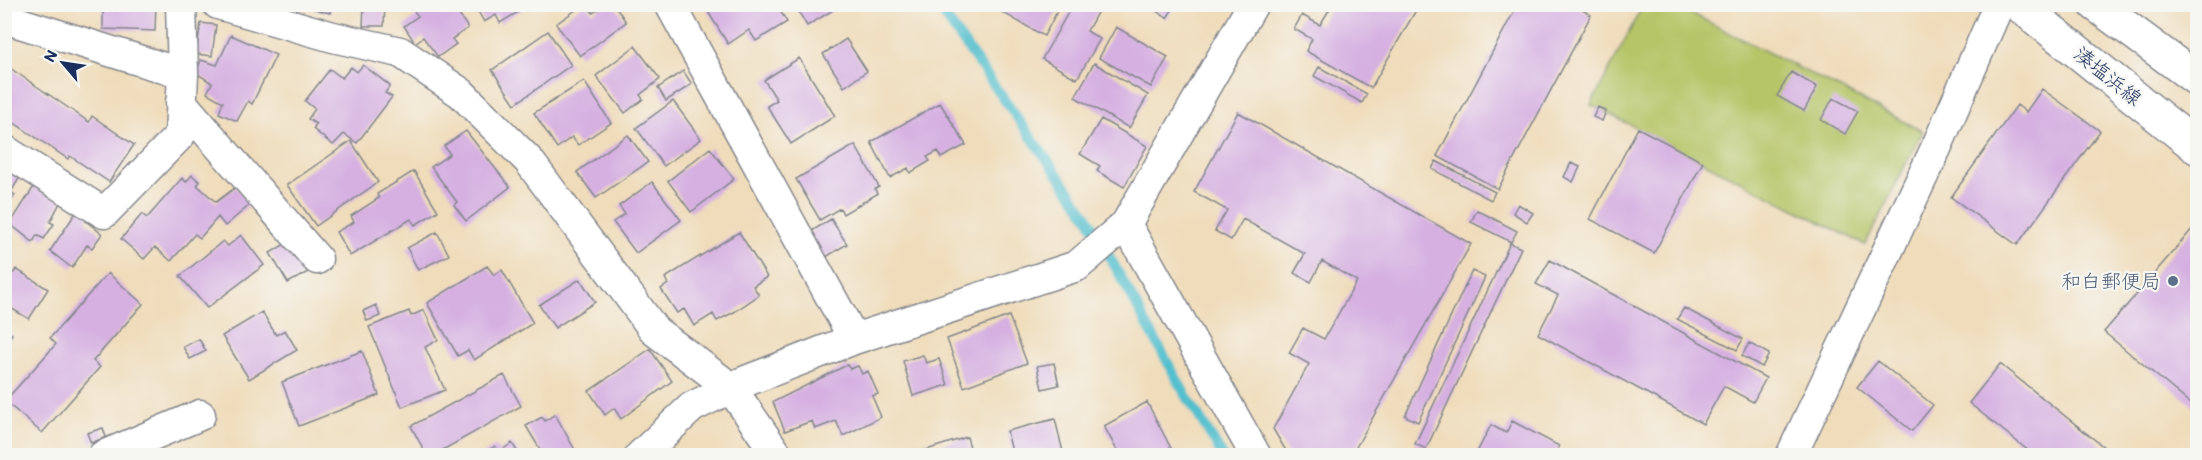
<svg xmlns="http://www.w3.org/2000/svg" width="2202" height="460" font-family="Itim,'Klee One',sans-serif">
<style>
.green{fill:#b6c567;stroke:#687a62;stroke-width:1.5}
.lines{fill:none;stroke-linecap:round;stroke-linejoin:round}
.stream{stroke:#53bfce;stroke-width:10}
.building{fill:#d5b0e1}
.street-casing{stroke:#85868c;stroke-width:33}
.secondary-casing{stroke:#85868c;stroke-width:36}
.street{stroke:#fff;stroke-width:30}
.secondary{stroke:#fff;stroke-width:33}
.service-dot{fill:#5c6f8a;stroke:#f6f6f2;stroke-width:2}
.labels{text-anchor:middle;stroke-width:4.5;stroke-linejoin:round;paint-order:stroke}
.street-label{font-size:20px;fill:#1b2f5e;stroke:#f6f6f2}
.service-label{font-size:20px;fill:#4e5e75;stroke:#f6f6f2;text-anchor:end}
</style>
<rect width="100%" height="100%" fill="#f6f6f2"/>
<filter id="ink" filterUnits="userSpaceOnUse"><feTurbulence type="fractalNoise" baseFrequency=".0167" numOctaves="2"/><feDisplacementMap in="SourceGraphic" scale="12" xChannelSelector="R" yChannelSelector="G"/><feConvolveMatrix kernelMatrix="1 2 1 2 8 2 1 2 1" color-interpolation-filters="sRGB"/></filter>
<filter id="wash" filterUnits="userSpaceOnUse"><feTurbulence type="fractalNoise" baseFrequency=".008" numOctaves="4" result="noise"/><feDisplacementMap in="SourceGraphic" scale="24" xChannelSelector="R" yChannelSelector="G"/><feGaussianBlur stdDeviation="1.35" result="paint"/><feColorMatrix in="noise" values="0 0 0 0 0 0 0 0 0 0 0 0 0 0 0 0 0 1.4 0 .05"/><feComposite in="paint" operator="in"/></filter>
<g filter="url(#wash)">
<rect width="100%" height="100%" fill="#efdcba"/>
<path class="green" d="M1643,5H1675L1923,131L1865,245L1591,105Z"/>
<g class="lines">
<path class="stream" d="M936,4L1086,214L1184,392L1223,456"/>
</g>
<g id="blocks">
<path class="building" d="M103,4H156L155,31L103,29Z
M295,4H332L330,13Z
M364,4H385L384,26H363Z
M421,4H452L468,28L452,39L456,44L438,57L423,37L415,43L404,26L418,16L413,10Z
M474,4H531L500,23L496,15L484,22Z
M605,4H614L626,22L580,56L556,24L583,5H587L593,13Z
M703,4H776L787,22L756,41L749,30L728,44Z
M794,4H843L807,26Z
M1001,4H1061L1044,36L998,10Z
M1073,4H1087L1098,11L1087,31L1100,39L1077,79L1042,59Z
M1145,4H1176L1167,18Z
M1518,4H1572L1591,15L1498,189L1437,156Z
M1332,5H1419L1371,88L1306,51L1312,39L1294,29L1302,15L1320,25Z
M201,23L216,25L212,56L196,54Z
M1116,27L1168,57L1151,87L1099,58Z
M548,31L571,65L515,104L492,70Z
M231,35L276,55L252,104L248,101L237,121L219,113L223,102L207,93L212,83L196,73L201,60L217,65Z
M846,39L867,71L844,87L823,54Z
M635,46L660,79L640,95L643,99L625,113L596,76Z
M799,58L835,116L791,144L767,106L777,100L764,80Z
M1094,63L1148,95L1129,128L1075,97Z
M363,65L390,86L385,93L392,97L357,143L344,134L333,145L313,129L316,124L308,119L315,109L305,101L330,69L342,78L351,67L357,72Z
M7,66L89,122L92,116L134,145L109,182L70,156L68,159L4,116V70Z
M1319,67L1367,94L1362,103L1314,76Z
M683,71L692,84L666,101L658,88Z
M1791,72L1817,87L1804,111L1777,96Z
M584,81L611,123L578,145L572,137L557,148L534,113Z
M2042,89L2100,131L2017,245L1951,197L2017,105L2026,112Z
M1833,98L1858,111L1845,134L1821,120Z
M673,101L701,139L664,166L636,128Z
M940,103L966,145L941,158L938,151L927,157L930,161L910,173L908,168L890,178L871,142Z
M1598,107L1606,111L1602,121L1593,117Z
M1238,112L1471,244L1351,456H1289L1273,429L1309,364L1289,353L1303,328L1324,339L1357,281L1322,261L1311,282L1294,273L1305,254L1243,219L1231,240L1215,231L1227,210L1194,192Z
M1101,119L1147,146L1124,187L1097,171L1100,166L1080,154Z
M1638,128L1703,162L1654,253L1590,219Z
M466,131L510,187L466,221L454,205L457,202L431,167L450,154L444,146Z
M628,135L648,162L596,198L577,172Z
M351,141L378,182L316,226L287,185Z
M855,145L879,187L875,189L877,194L843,214L840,208L820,220L796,179Z
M710,148L734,179L691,212L668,181Z
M1436,161L1495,192L1491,200L1432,169Z
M1571,163L1580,167L1573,182L1564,177Z
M4,166L20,177L11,192L15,195L4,211Z
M414,171L438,211L415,225L411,219L350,256L336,232L354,222L351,216L379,198L377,194Z
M192,175L200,182L197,185L216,202L236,187L251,204L225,226L218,217L200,238L195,234L171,261L155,247L144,259L121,239L142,214L147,218L182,178L186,182Z
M652,182L681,220L636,253L613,222L625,214L619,206Z
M35,185L61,201L50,222L54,224L44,239L37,235L33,242L10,224Z
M1518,204L1533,213L1527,222L1513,213Z
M79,208L90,215L86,221L102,234L92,248L87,245L72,268L50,251Z
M1477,210L1517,231L1511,242L1471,222Z
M831,219L847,244L823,259L807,234Z
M2194,227L2198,229V410L2104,332Z
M437,232L449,255L418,270L407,248Z
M739,232L767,277L753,286L759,295L734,312L717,321L713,314L694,326L684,309L677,313L661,289L668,284L665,278Z
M241,235L264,265L207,308L180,276L223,241L228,246Z
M290,241L308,272L288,283L270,253Z
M1510,243L1521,248L1426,449L1415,444Z
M1550,260L1766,378L1753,402L1724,386L1703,424L1538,334L1558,295L1536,284Z
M487,266L494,275L502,270L533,323L474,360L468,350L458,356L427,303Z
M7,268L14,273L16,269L48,289L29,319L4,304V273Z
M1472,271L1485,277L1418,422L1405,416Z
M108,273L143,304L93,361L100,367L42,433L5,401L56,344L50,338Z
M580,279L595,302L555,328L539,305Z
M376,305L380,316L367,321L363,311Z
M1684,308L1743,339L1737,350L1677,319Z
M424,310L438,340L425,347L445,390L402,407L369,327L409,311L411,316Z
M262,312L276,335L285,330L297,350L249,379L222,336Z
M1009,316L1027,363L964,387L947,339Z
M4,330L12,334L4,346Z
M199,339L206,351L190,359L183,347Z
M1749,343L1769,354L1762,367L1742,356Z
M650,349L672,381L621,419L614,408L605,415L589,391Z
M362,351L379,395L299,426L282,382Z
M923,355L926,363L939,359L948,385L913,396L903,361Z
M1878,361L1933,405L1912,431L1857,387Z
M1054,363L1059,385L1042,389L1037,366Z
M2000,364L2115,456H2035L1969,403Z
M847,365L850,369L858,366L862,374L868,371L878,394L872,396L881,417L843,436L836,421L815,429L812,421L785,431L773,402Z
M504,375L521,406L432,456H427L411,426Z
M1147,402L1175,456H1120L1104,426Z
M555,414L575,450L566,456H544L526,426L542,417L545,421Z
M1055,419L1064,456H1013L1007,431Z
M1512,421L1559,446L1554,456H1475L1491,425L1506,433Z
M103,428L106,437L91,443L87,433Z
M967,437L972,454L921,456L920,452Z
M512,443L520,456H484L483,454L495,446L499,452Z
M189,448L192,456H170V455Z"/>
</g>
</g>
<g filter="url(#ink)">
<use href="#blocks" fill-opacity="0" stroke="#85868c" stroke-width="1.5"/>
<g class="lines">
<defs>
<path id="street" d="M218,4L333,37L400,52L461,93L529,161L655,331L731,388L778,456
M670,4L854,339
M4,18L183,74L181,4
M181,102L317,259
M4,150L104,213L180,135L183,74
M1126,224L1256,456
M103,456L200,415
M640,456L692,407L741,383L854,339L1077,266L1126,224L1253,4
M1791,456L1937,146L1999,4"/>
<path id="secondary" d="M2018,4L2198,148
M2095,4L2198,80"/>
</defs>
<use href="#street" class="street-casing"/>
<use href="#secondary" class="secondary-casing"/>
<use href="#street" class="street"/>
<use href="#secondary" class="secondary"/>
</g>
</g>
<circle class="service-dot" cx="2173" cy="281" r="6"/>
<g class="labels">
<g class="street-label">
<text transform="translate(2108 76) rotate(39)" y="7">湊塩浜線</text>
</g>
<g class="service-label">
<text x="2161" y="288">和白郵便局</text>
</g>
</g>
<rect width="2202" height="460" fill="none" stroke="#f6f6f2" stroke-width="24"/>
<g transform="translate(63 63) rotate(299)" stroke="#f6f6f2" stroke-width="4.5" paint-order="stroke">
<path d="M0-4.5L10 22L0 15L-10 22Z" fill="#1b2f5e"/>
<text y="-9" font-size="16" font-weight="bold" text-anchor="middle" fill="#1b2f5e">N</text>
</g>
</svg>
